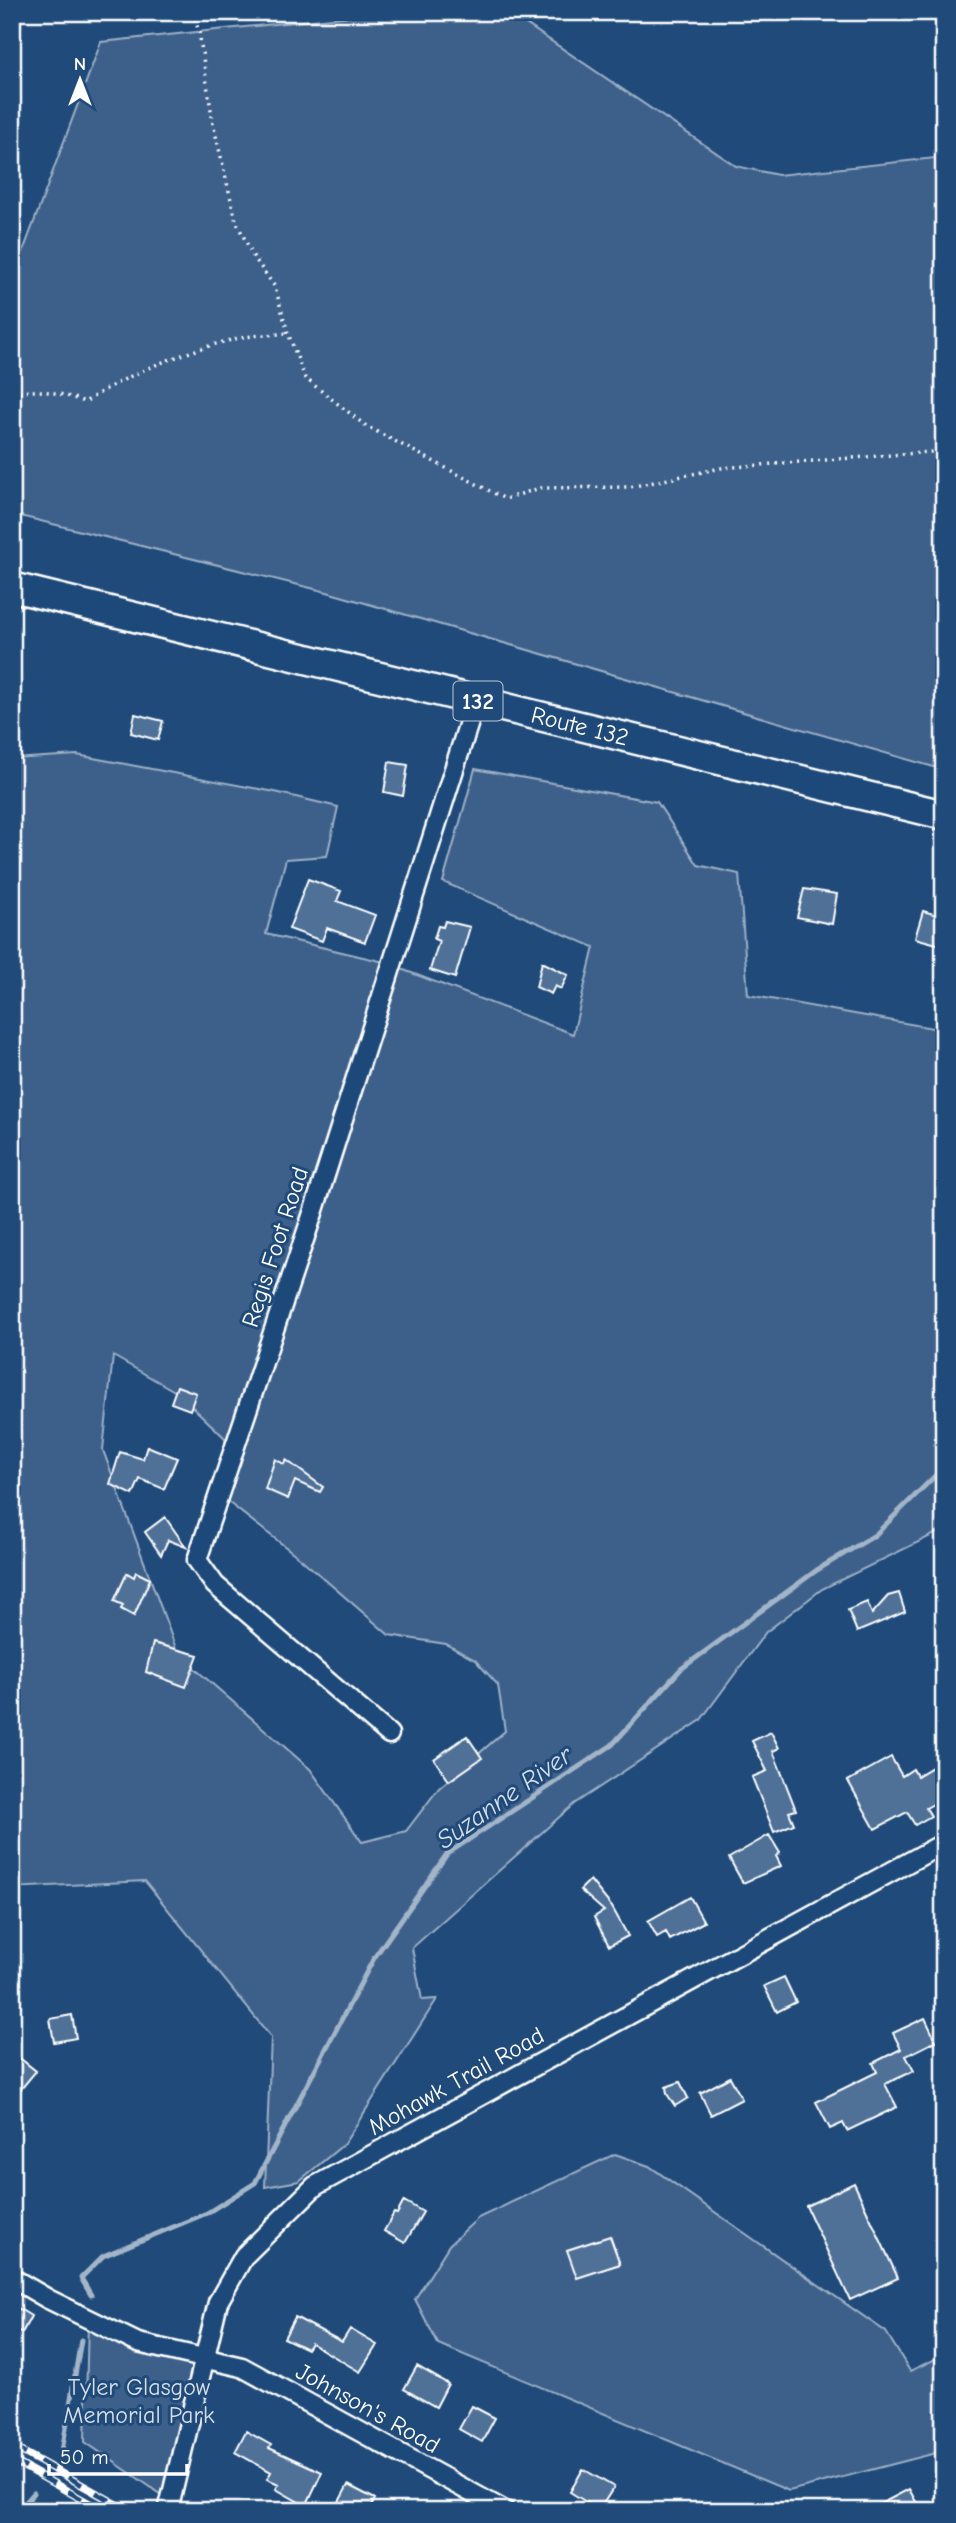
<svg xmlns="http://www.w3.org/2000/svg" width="956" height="2523" font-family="'Comic Neue',sans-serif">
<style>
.green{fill:#3c618b;stroke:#9eb0c5;stroke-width:2;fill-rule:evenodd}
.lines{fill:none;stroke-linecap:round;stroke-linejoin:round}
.stream{stroke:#a3b5c8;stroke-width:5}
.building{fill:#507197;stroke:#fff;stroke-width:2}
.minor-casing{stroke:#fff;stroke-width:23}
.trunk-casing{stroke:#fff;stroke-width:33}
.path{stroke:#fff;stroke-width:3.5;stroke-dasharray:2 5;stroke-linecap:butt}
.minor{stroke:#1f4a7a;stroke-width:18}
.trunk{stroke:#1f4a7a;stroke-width:28}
.rail-casing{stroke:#fff;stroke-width:8}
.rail{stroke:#1f4a7a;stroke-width:5;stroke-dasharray:16;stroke-linecap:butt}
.labels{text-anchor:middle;stroke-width:6;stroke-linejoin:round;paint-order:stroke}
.shield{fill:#1f4a7a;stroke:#bcc9d7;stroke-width:2}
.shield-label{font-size:23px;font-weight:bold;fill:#fff}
.street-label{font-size:24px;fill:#fff;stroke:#1f4a7a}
.park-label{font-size:24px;fill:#d8dfe8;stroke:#1f4a7a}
.water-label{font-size:26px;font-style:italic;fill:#d8e0e8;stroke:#1f4a7a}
</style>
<rect width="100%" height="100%" fill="#1f4a7a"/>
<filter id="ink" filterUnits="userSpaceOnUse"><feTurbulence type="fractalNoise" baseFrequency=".0143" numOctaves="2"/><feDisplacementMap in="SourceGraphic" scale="14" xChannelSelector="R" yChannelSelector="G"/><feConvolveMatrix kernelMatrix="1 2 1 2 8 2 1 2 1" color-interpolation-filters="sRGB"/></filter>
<g filter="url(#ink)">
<path class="green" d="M390,12H502L517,18L736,166L778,175L944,157V770L327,592L12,514V281L101,42Z
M77,755L275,792L338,807L327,856L286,859L266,934L380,961L573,1034L594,947L443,882L475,769L657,802L698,865L739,874L748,995L944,1030V1527L935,1534L822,1589L766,1632L700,1721L574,1804L412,1948L422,2000L437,1999L344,2144L299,2181L265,2187L271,2037L145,1881L12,1888V759ZM113,1356L178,1393L225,1438L228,1502L301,1559L389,1635L446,1644L475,1660L498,1685L505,1731L439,1788L406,1831L362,1842L310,1769L178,1654L103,1450Z
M615,2154L649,2166L886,2332L910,2371L944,2355V2451L789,2491L438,2344L415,2299L449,2245L478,2218Z
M88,2319L204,2357L171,2501L85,2442Z"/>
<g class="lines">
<path class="stream" d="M91,2295L81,2278L103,2256L207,2213L255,2183L374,1958L447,1854L612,1745L681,1669L817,1570L875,1535L944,1467
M62,2451L81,2340
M18,2511L34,2493"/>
</g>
<path class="building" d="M135,714L163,721L158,740L131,733Z
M389,762L408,765L403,796L384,792Z
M308,879L341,891L337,901L375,915L365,942L327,928L322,941L289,929Z
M804,889L837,894L832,924L797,917Z
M923,911L944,917V946L915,938Z
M445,921L470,927L455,978L430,970L439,941L434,939L438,926L443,927Z
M542,962L568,975L561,989L555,986L551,994L536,987Z
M177,1386L196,1393L190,1410L171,1403Z
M147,1446L177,1458L164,1489L140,1479L133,1495L110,1484L120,1452L143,1459Z
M275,1459L284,1464L286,1460L323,1487L320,1492L295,1481L288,1499L265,1489Z
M165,1517L186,1547L168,1540L161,1555L145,1532Z
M136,1572L150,1579L134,1616L121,1609L123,1605L114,1601L127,1573L134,1577Z
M899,1593L905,1612L857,1632L848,1610L867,1602L872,1614L888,1596Z
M153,1643L198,1655L186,1687L146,1672Z
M771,1732L779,1748L773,1751L796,1810L789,1812L794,1824L774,1832L752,1777L767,1771L752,1741Z
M467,1736L482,1758L449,1781L434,1759Z
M891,1757L902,1776L913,1769L917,1776L944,1760V1798L926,1808L931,1816L915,1825L907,1812L875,1829L848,1781Z
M769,1835L780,1853L776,1856L781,1866L743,1883L729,1858Z
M590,1880L612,1907L628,1936L609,1946L594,1917L604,1911L580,1890Z
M690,1897L704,1922L670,1940L666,1932L657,1937L648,1921Z
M784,1977L796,2002L777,2012L764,1986Z
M72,2015L76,2038L54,2042L50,2019Z
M925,2018L936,2041L906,2056L914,2071L885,2084L897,2107L847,2131L843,2123L830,2129L816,2102L877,2072L873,2063L901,2049L893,2033Z
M12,2052L36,2071L12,2100Z
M730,2077L742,2099L711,2115L700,2093Z
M680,2082L688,2098L675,2106L667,2094L666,2087Z
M854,2183L898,2278L850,2300L806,2206Z
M404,2201L423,2212L405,2243L384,2231L394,2213L397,2214Z
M610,2236L620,2264L577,2278L567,2250Z
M18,2308L31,2316L22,2333L12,2327V2317Z
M295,2317L342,2342L350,2329L377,2345L360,2372L311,2343L307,2349L284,2338Z
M417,2366L448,2384L436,2407L404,2389Z
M472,2406L495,2418L482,2442L459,2429Z
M246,2431L271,2445L269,2448L322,2472L306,2506L276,2489L279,2484L267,2479L271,2472L235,2452Z
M583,2469L614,2487L599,2510L570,2492Z
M348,2485L375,2499L369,2511H334Z
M909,2489L921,2511H867Z"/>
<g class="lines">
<defs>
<path id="minor" d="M389,1734L215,1585L197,1560L314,1210L476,700
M12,2278L48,2299L138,2343L242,2367L505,2511
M168,2511L218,2302L244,2256L315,2186L944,1843"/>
<path id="trunk" d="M12,587L944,815"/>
</defs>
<use href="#minor" class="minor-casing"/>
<use href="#trunk" class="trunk-casing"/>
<path class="path" d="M193,12L199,32L213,123L236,221L253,256L275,287L288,333L305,378L366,426L505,499L540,488L630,487L721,468L944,451
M12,394C38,387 60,393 85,402C131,372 185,351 239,338C255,335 272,335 288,333"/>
<use href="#minor" class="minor"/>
<use href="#trunk" class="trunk"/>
<defs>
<path id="rail" d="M12,2446L129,2511
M12,2460L103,2511"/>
</defs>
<use href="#rail" class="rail-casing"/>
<use href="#rail" class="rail"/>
</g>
</g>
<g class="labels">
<rect class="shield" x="453.5" y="681.5" width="49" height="39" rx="5"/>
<g class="shield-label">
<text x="478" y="709">132</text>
</g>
<g class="street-label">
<text transform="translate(580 726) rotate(14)" y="8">Route 132</text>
<text transform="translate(275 1247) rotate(-72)" y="8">Regis Foot Road</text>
<text transform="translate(456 2081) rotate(-29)" y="8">Mohawk Trail Road</text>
<text transform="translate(368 2408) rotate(29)" y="8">Johnson's Road</text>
</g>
<g class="park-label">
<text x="139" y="2395">Tyler Glasgow<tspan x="139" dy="28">Memorial Park</tspan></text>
</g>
<g class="water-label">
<text transform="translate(504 1797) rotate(-35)" y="9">Suzanne River</text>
</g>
</g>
<rect width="956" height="2523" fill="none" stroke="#1f4a7a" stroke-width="42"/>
<rect x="21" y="21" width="914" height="2481" fill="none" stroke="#fff" stroke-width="2.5" filter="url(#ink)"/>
<g transform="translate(80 80)" stroke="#1f4a7a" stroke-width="5" paint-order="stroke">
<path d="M0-5L12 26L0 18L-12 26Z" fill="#ffffff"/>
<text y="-10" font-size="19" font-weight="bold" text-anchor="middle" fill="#ffffff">N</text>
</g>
<path d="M49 2464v10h138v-10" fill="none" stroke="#ffffff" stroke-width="3.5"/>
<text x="60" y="2464" font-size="21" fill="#ffffff" stroke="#1f4a7a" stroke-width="5" paint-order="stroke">50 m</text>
</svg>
